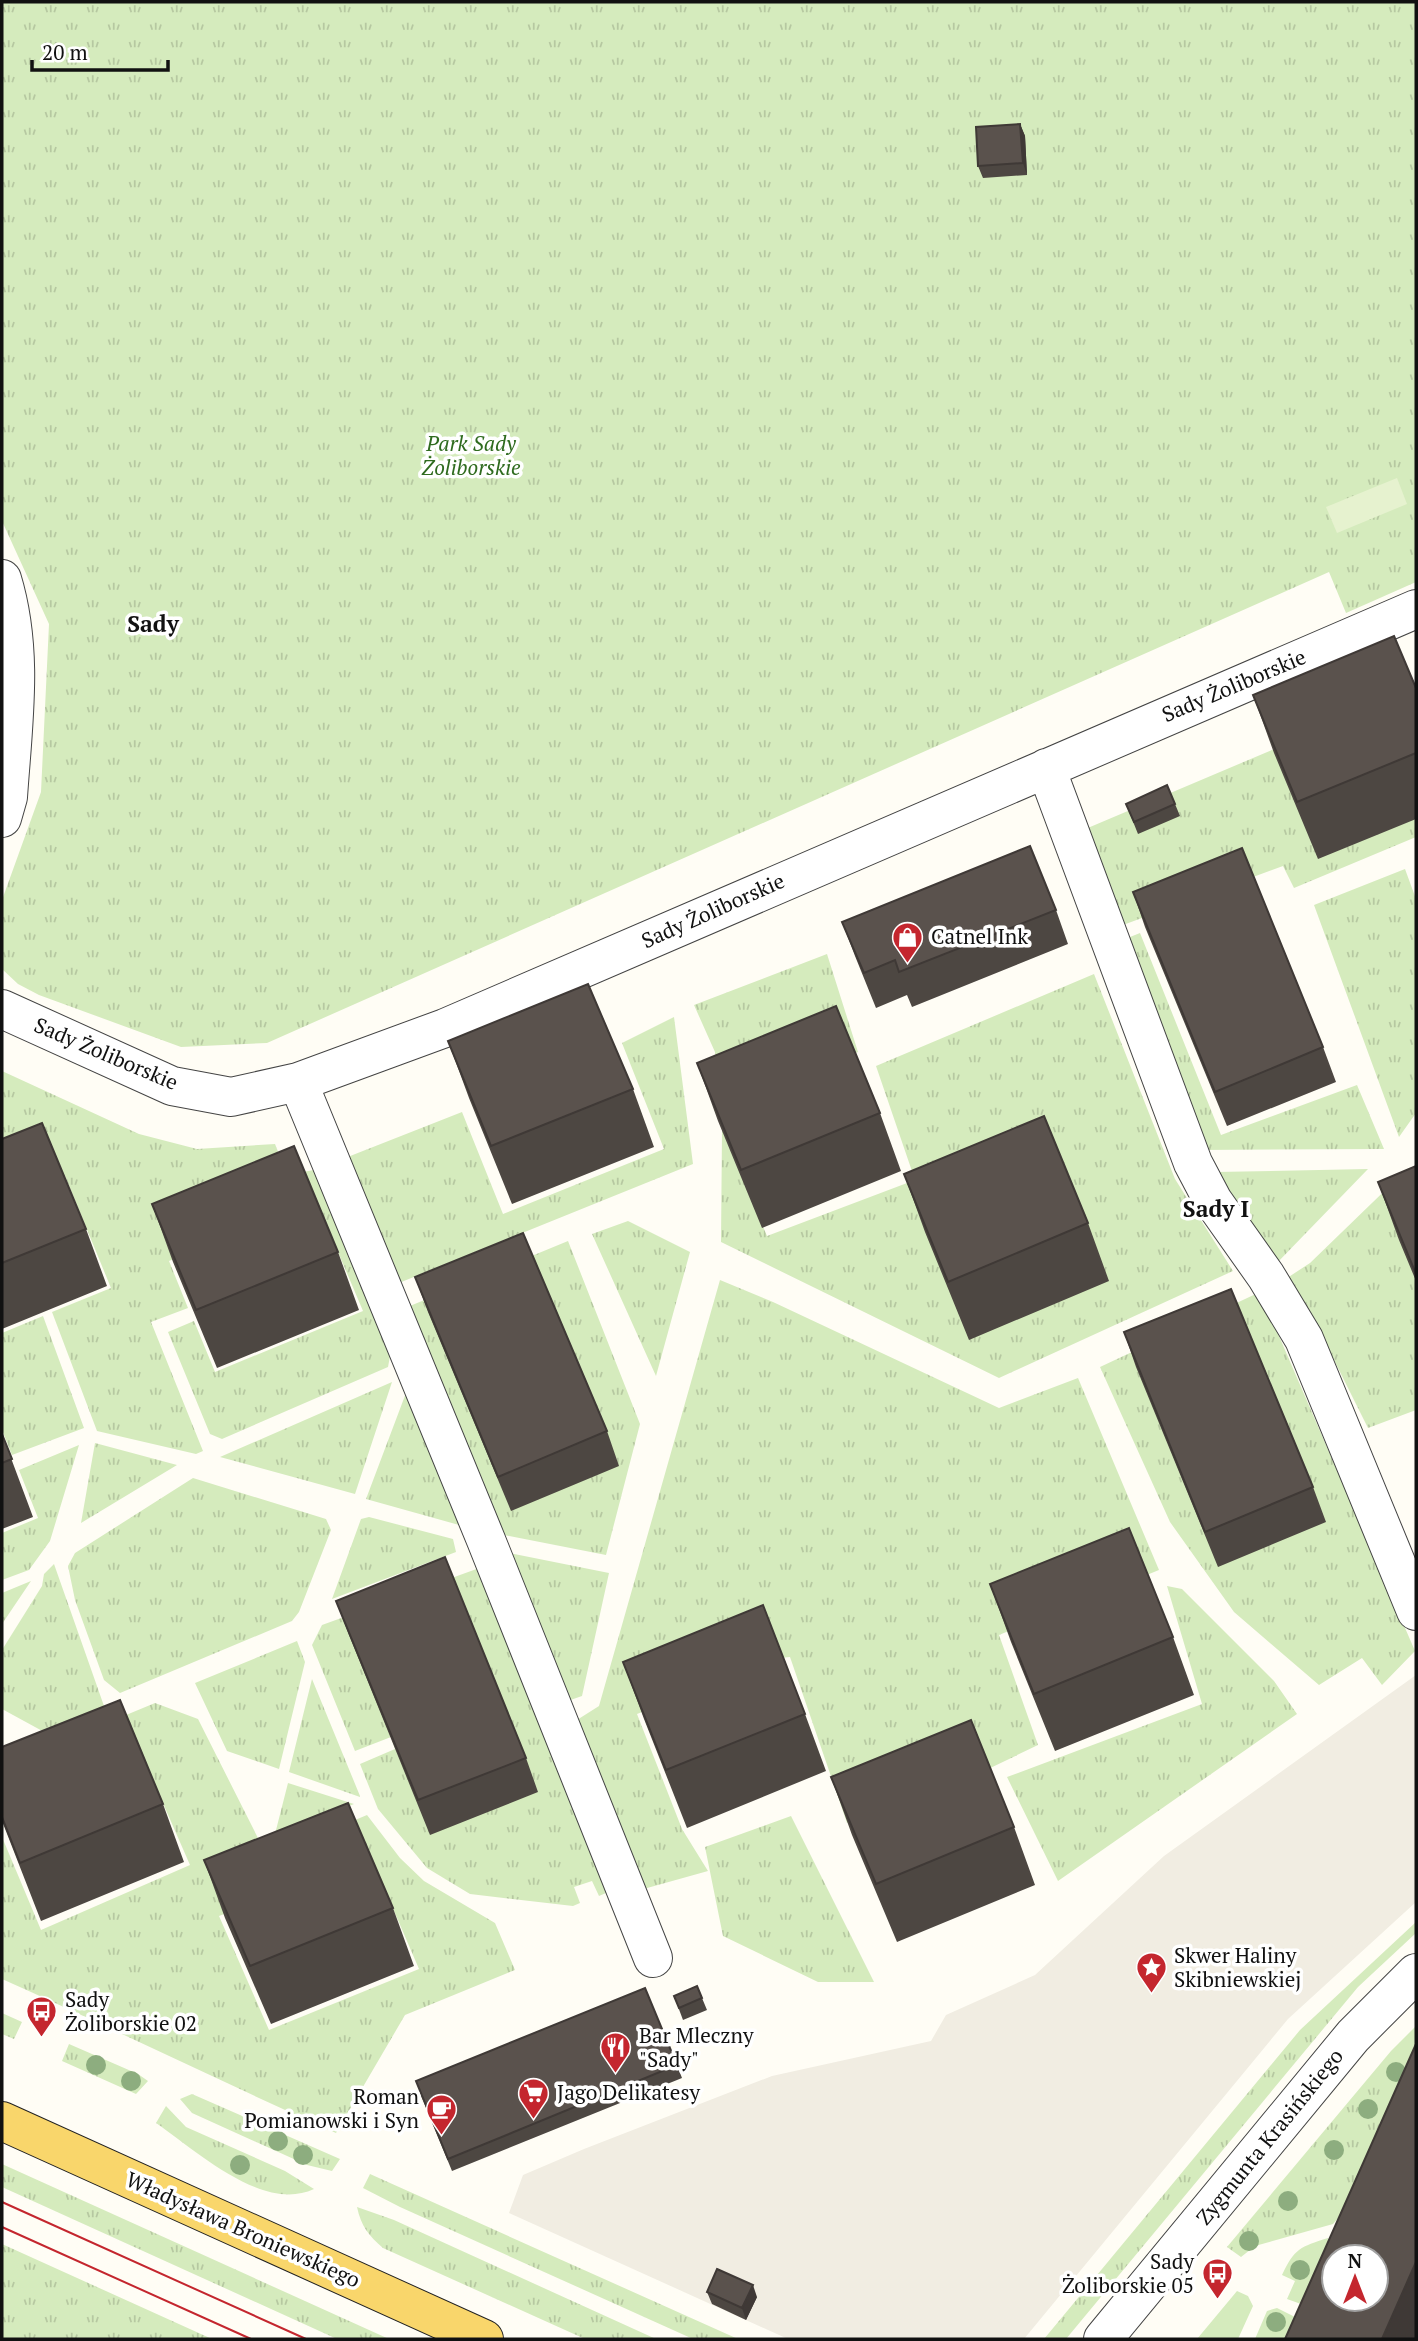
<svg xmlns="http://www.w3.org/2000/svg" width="1418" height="2341" font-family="'PT Serif',serif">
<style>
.grass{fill:url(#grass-tufts)}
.garden{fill:#d5ebbd}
.pitch{fill:#e6f2cf}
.plaza{fill:#f1ede2}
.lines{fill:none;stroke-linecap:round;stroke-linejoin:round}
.minor-casing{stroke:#444;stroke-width:40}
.major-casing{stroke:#222;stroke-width:40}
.minor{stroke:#fff;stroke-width:38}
.major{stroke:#f9d66b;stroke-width:38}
.tram{stroke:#c4262e;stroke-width:2}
.tree{fill:#8dad7f}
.wall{fill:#4d4742}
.shaded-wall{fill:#3f3936}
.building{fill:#5a524d;stroke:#3f3936;stroke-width:2;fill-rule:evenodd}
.labels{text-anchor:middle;stroke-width:7;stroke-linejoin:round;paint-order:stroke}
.park-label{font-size:21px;font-style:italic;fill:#2f6b1f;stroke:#fff}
.street-label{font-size:21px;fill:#111;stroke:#fff}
.poi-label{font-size:21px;fill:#111;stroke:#fff;text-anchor:start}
.neighbourhood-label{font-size:23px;font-weight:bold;fill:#111;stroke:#fff}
</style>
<defs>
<pattern id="grass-tufts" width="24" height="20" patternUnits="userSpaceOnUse" patternTransform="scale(1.75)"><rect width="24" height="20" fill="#d5ebbd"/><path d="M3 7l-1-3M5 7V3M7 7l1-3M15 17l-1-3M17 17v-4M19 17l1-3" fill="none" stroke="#b6c8a1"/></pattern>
</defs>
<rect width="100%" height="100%" fill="#fffdf5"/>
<path class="grass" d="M2,2H1416V582L1346,613L1329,572L267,1043L181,1047L39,995L18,984L2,969V900L41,792L49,624L2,521Z
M1416,689V837L1294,888L1283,866L1123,925L1083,830Z
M1405,869L1416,899V1113L1399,1137L1314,905Z
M1140,933L1221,1135L1357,1085L1384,1149L1198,1150L1125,939Z
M827,954L858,1052L714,1111L715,1052L694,1005Z
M1094,974L1175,1179L1233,1271L999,1378L721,1242L722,1130L767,1236L915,1180L876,1066Z
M674,1017L693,1164L394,1285L340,1160L462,1112L503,1214L664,1149L622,1043Z
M2,1071L139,1134L197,1149L275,1144L287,1175L319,1169L393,1340L388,1367L222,1439L210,1434L168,1332L194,1321L215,1372L363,1311L316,1200L169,1261L188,1308L151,1322L203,1451L196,1454L97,1431L52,1312L111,1288L65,1176L2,1201Z
M1368,1169L1275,1265L1215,1172Z
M1416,1171V1410L1368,1428L1319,1330L1281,1282L1310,1263L1404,1172Z
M628,1221L690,1252L656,1376L592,1234Z
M568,1241L640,1424L606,1555L499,1534L405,1308Z
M720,1280L773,1302L999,1408L1078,1378L1159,1570L999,1635L1038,1745L984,1771L847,1823L790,1657L779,1658L637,1714L682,1829L708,1871L640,1890L569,1725L599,1706Z
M1260,1292L1415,1651L1382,1685L1362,1658L1319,1685L1234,1612L1170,1522L1100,1367Z
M43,1316L84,1428L12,1455L2,1430V1333Z
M392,1382L355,1494L220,1457Z
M409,1385L459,1525L366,1499Z
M95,1443L177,1465L81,1523Z
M79,1445L50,1541L29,1570L2,1580V1533L38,1518L19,1470Z
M193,1478L326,1519L331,1530L299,1612L292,1621L120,1693L104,1680L75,1600L68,1566L75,1553Z
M369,1517L453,1539L456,1552L332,1599L361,1519Z
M499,1551L609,1573L582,1696L559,1704Z
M54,1564L104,1706L46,1733L2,1709V1650L42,1586L44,1574Z
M482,1567L613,1890L599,1896L592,1881L574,1887L580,1903L573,1906L470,1894L427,1868L378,1809L360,1764L395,1749L391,1737L355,1751L312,1645L322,1625Z
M31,1581L2,1624V1593Z
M1167,1586L1182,1589L1274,1681L1297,1714L1058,1881L1007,1777L1202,1704Z
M297,1641L305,1662L279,1769L227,1751L195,1683Z
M312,1679L360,1796V1797L289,1772Z
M155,1703L198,1719L263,1848L279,1893L219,1916L269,2030L419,1969L370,1855L294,1885L281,1851L367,1815L400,1858L424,1881L495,1923L515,1970L405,2015L336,2133C224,2083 114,2029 2,1979V1837L41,1930L190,1865L141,1753L61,1742Z
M288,1783L354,1804L275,1834Z
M791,1816L874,1982H818L723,1936L705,1847Z
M1416,1922V1933L1358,1987L1066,2339H1044L1300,2030Z
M2,2013L22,2022L14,2039L2,2034Z
M1416,2026V2057L1347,2208L1333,2224L1255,2246L1241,2257L1227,2247L1391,2051Z
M69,2044L138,2074L148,2081L136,2094L62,2061Z
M192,2094L340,2159L332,2171L307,2165L192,2113L180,2099Z
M166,2106L186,2127L285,2171L314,2189C263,2213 197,2151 156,2123Z
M2,2164L389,2339H337L2,2187Z
M370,2174L738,2339H693L400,2207L363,2188Z
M357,2207L394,2220L656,2339H585L383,2248C369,2236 361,2226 357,2207Z
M2,2244L212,2339H2Z"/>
<path class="garden" d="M1328,2238L1332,2244L1301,2304L1287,2299L1295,2281L1282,2275C1295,2248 1300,2247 1328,2238Z
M1237,2291L1248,2296L1253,2306L1238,2339H1197Z
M1277,2308L1295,2317L1291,2339H1255L1267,2311Z"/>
<path class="pitch" d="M1397,478L1407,504L1337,533L1326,507Z"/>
<path class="plaza" d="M1416,1675V1902L1288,2019L1024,2339H788L509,2213L523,2175L584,2149L772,2076L931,2041L946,2015L1035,1975L1164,1856Z"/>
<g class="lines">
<defs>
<path id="minor" d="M2,579C24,651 13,723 8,797L2,818
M1046,768L1193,1163L1213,1201L1266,1276L1304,1339L1416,1611
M2,1009L172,1086L231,1097L298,1082L445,1028L1416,609
M298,1082L486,1540L653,1958
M1103,2339L1353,2036L1416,1973"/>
<path id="major" d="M2,2121L484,2339"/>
</defs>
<use href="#minor" class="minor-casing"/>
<use href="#major" class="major-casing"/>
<use href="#minor" class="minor"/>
<use href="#major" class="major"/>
<path class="tram" d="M2,2202L306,2339
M2,2227L251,2339"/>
</g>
<g class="tree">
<circle cx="96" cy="2065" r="10"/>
<circle cx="1396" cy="2072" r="10"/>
<circle cx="131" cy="2081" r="10"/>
<circle cx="1368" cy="2109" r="10"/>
<circle cx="278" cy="2141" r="10"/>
<circle cx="1334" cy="2150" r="10"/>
<circle cx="303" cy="2155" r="10"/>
<circle cx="240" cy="2165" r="10"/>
<circle cx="1288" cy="2201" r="10"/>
<circle cx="1249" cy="2241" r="10"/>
<circle cx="1300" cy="2270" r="10"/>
<circle cx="1276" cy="2322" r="10"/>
</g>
<path class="wall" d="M1020,124L1025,136L1027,175L983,178L978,166Z
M1416,688V819L1318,859L1274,753L1253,695Z
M1126,804H1175L1180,816L1138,834Z
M1133,892L1323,1047L1336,1082L1227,1126L1145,927Z
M1056,910L1068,944L912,1007L907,995L876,1008L855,956L842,922Z
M448,1041L633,1089L654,1147L512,1204L469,1098Z
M697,1063L880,1113L901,1171L762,1228L718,1121Z
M2,1139L86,1229L107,1286L2,1329Z
M1416,1166V1281L1399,1240L1378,1182Z
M904,1174L1088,1223L1109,1281L969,1340L925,1232Z
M152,1204L338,1252L359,1310L217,1368L173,1262Z
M415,1277L607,1431L619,1466L511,1511L428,1312Z
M1124,1332L1313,1487L1326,1522L1218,1567L1136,1367Z
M2,1434L33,1517L2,1529Z
M990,1584L1173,1637L1194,1695L1055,1751L1011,1642Z
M336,1601L526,1758L538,1792L430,1835L349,1635Z
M623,1662L805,1714L826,1771L687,1828L644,1719Z
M2,1747L163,1804L184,1862L41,1921L2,1821Z
M831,1777L1014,1827L1035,1885L897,1942L852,1835Z
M204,1860L393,1908L414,1966L271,2024L225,1918Z
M697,1986L707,2010L683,2020L674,1996Z
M677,2065L682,2078L452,2171L420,2093Z
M707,2292L757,2297L746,2320L712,2304Z"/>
<path class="shaded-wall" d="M1020,124L1025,136L1027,175L1023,163Z
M1416,2262V2339H1382Z
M753,2285L757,2297L746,2320L742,2308Z"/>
<path class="building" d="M1020,124L1023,163L978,166L976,127Z
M1394,636L1416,688V753L1297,802L1253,695Z
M1167,785L1175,804L1134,822L1126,804Z
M1030,846L1056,910L899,972L895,960L864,973L842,922Z
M1242,848L1323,1047L1215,1092L1133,892Z
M588,984L633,1089L491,1146L448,1041Z
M836,1006L880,1113L741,1170L697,1063Z
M1044,1116L1088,1223L948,1282L904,1174Z
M42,1123L86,1229L2,1263V1139Z
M294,1146L338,1252L196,1310L152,1204Z
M1416,1166V1274L1378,1182Z
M523,1233L607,1431L498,1477L415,1277Z
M1231,1289L1313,1487L1205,1532L1124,1332Z
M2,1434L12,1459L2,1463Z
M1129,1528L1173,1637L1034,1694L990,1584Z
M445,1557L526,1758L418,1800L336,1601Z
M763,1605L805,1714L666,1770L623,1662Z
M120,1700L163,1804L20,1863L2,1817V1747Z
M971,1720L1014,1827L876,1884L831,1777Z
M348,1803L393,1908L250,1966L204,1860Z
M697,1986L702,1998L679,2008L674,1996Z
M645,1988L677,2065L448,2159L416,2081Z
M1416,2044V2262L1382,2339H1285ZM1334,2257H1376V2299H1334Z
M717,2269L753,2285L742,2308L707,2292Z"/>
<defs>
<symbol id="shop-pin" viewBox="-11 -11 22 30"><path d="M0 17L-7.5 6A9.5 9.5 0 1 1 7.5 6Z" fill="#c4262e" stroke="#fff"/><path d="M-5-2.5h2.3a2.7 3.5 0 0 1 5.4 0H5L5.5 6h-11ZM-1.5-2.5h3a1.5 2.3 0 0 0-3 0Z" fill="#fff"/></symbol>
<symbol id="sight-pin" viewBox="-11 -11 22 30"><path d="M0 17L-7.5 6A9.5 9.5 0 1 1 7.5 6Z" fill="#c4262e" stroke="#fff"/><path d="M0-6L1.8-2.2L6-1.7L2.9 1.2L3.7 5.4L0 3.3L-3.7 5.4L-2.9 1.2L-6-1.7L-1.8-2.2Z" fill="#fff"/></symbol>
<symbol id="bus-pin" viewBox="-11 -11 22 30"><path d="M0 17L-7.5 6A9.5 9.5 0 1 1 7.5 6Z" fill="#c4262e" stroke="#fff"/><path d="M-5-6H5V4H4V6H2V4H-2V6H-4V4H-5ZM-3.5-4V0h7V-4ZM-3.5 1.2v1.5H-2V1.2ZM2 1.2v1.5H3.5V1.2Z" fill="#fff"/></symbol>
<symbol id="restaurant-pin" viewBox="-11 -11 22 30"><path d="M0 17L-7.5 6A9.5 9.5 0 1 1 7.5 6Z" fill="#c4262e" stroke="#fff"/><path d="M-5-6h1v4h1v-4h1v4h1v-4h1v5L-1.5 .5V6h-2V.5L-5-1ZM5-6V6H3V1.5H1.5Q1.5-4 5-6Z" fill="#fff"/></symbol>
<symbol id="supermarket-pin" viewBox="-11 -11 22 30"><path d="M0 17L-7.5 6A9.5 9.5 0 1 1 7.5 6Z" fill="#c4262e" stroke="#fff"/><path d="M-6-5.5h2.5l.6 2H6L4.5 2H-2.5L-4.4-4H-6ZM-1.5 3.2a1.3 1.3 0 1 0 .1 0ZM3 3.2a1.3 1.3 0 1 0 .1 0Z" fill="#fff"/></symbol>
<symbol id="cafe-pin" viewBox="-11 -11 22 30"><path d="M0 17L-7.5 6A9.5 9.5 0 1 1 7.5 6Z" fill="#c4262e" stroke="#fff"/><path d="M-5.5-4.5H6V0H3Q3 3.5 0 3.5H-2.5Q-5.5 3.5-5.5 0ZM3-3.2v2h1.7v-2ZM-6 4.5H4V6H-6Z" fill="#fff"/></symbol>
</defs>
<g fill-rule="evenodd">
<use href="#shop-pin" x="890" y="920" width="35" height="47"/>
<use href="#sight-pin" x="1134" y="1950" width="35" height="47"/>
<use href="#bus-pin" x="24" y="1994" width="35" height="47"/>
<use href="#restaurant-pin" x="598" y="2030" width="35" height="47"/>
<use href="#supermarket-pin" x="516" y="2076" width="35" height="47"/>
<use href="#cafe-pin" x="424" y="2092" width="35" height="47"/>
<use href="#bus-pin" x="1200" y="2256" width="35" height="47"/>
</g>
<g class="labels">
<g class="park-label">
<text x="471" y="451">Park Sady<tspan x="471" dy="24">Żoliborskie</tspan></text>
</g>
<g class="street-label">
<text transform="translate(1234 686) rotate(-23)" y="7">Sady Żoliborskie</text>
<text transform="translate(713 911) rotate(-24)" y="7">Sady Żoliborskie</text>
<text transform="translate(106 1054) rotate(23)" y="7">Sady Żoliborskie</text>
<text transform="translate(1270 2137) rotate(-51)" y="7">Zygmunta Krasińskiego</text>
<text transform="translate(243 2230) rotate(24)" y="7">Władysława Broniewskiego</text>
</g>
<g class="poi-label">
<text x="931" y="944">Catnel Ink</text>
<text x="1174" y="1963">Skwer Haliny<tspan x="1174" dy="24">Skibniewskiej</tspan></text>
<text x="65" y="2007">Sady<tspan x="65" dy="24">Żoliborskie 02</tspan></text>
<text x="639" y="2043">Bar Mleczny<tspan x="639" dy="24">"Sady"</tspan></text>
<text x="557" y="2100">Jago Delikatesy</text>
<text x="419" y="2104" text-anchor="end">Roman<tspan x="419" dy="24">Pomianowski i Syn</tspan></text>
<text x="1194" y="2269" text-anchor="end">Sady<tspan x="1194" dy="24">Żoliborskie 05</tspan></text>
</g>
<g class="neighbourhood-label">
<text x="153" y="632">Sady</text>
<text x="1216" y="1217">Sady I</text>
</g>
</g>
<rect width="1418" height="2341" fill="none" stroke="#111111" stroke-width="7"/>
<g transform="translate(1355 2278)"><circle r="33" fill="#ffffff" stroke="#a0a0a0" stroke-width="2"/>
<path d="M0-5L12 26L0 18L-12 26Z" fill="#c4262e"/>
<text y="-10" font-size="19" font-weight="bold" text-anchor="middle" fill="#111111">N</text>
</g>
<path d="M32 60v10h136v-10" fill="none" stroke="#111111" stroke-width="3.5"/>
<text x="42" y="60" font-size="21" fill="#111111" stroke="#ffffff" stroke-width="5" paint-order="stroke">20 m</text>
</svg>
